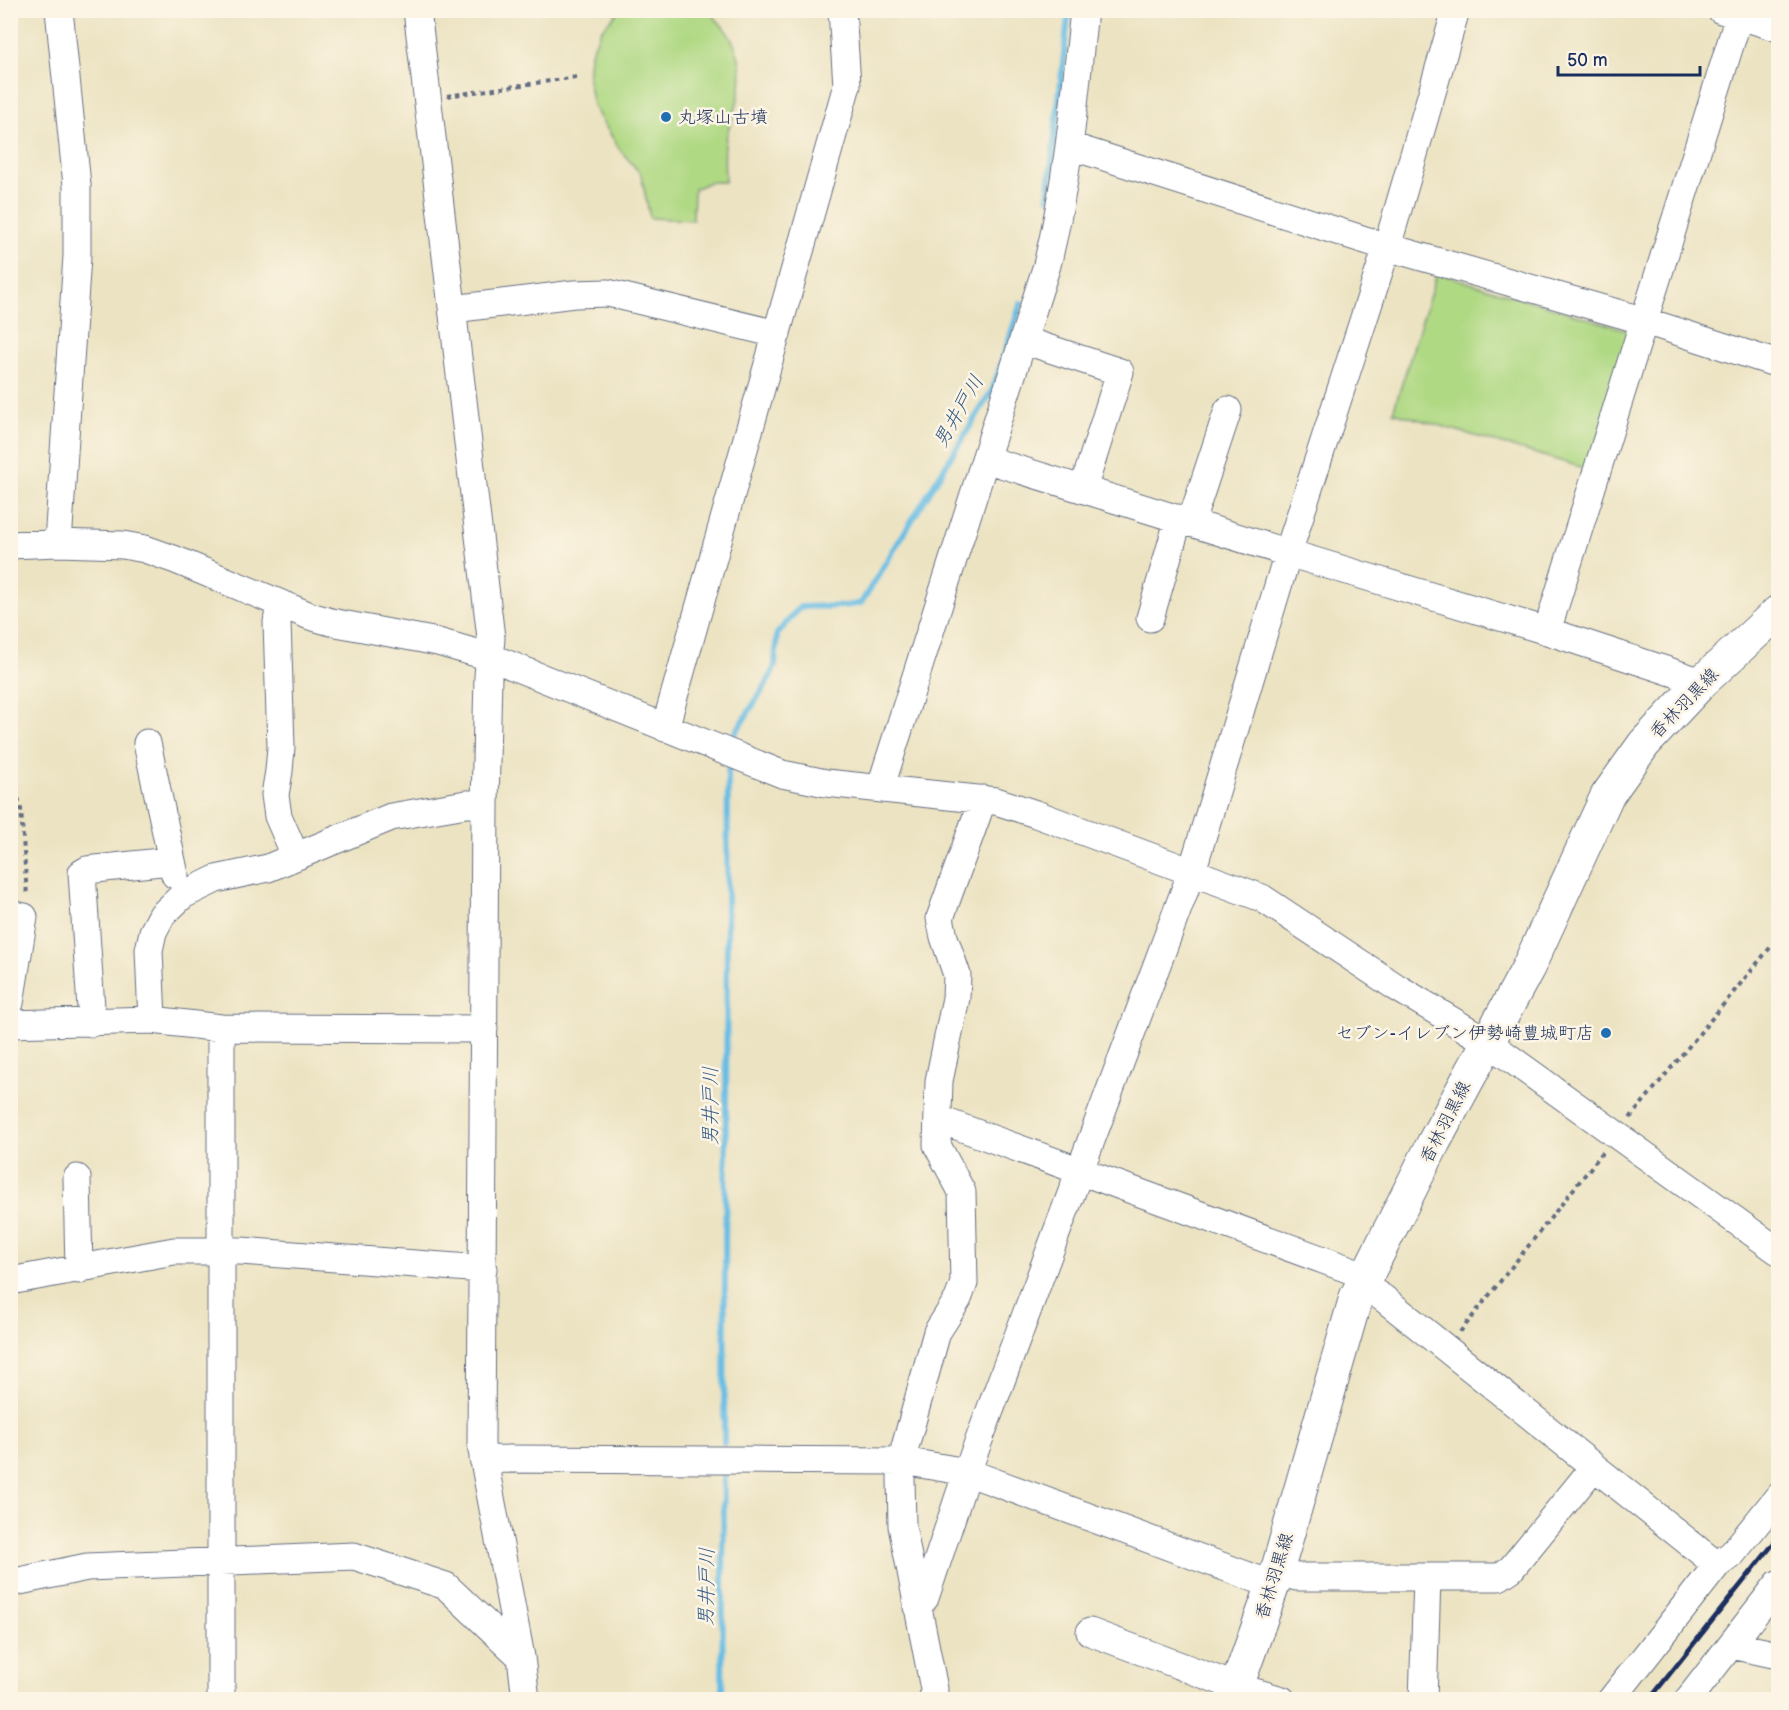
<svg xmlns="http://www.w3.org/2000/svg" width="1789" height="1710" font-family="'Balsamiq Sans','Klee One',sans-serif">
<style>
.green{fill:#b0d984;stroke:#668471;stroke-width:1.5}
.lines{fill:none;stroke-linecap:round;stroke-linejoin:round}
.stream{stroke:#67bde4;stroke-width:6}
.minor-casing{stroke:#646e81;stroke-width:29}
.major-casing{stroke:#646e81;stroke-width:35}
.path{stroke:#646e81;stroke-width:4;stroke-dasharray:4.5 4.5;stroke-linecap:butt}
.minor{stroke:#fff;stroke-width:27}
.major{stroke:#fff;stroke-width:33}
.rail{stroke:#1b2f5e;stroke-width:4.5}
.poi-dot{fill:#1f6fb2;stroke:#fcf5e5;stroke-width:2}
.labels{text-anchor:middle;stroke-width:5;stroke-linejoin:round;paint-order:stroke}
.poi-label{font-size:18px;fill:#1b2f5e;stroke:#fcf5e5;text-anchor:start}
.street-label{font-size:18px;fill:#1b2f5e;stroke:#fcf5e5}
.water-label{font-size:20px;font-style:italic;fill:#325a86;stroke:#fcf5e5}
</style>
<rect width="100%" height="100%" fill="#fcf5e5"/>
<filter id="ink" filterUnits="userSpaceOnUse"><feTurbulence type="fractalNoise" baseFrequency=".0167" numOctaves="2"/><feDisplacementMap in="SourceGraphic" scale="12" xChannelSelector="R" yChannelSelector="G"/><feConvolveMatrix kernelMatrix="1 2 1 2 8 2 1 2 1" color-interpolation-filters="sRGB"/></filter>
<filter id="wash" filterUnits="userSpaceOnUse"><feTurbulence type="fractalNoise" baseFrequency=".008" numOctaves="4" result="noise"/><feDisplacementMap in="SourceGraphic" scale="24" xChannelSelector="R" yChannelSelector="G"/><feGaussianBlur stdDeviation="1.35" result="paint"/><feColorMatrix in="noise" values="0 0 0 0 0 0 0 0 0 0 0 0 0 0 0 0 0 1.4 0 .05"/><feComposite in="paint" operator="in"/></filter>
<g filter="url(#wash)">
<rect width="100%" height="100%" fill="#ece3c2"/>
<path class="green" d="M620,10L708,11C737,37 747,64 737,103C734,115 728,127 726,139C723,153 725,168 725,182H710L694,189L693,220L650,218L641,174L620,150L593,106L588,80L590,55L601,30Z
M1437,273L1633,332L1591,470L1393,412Z"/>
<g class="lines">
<path class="stream" d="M1048,198L1069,10
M734,735L767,683L775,666L777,634L800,607C821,605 841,609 861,603L993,389L1021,303
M724,1443L728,769
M722,1700L724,1474"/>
</g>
</g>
<g filter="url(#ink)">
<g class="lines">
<defs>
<path id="minor" d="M417,10L491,638L488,676L485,804L481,1445L521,1657L526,1700
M1721,10L1778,28
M1070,146L1387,247L1645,321L1778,364
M453,309L574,294L608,293L777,334
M1023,340L1120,372L1083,489
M985,459L1288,553L1547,631L1702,682
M1191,522L1228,410
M58,543L77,256V185L59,10
M10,545L58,543L123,545L145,549L176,560L310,616L331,622L438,642L490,657L782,774L826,783L996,801L1036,814L1262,898L1396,987L1486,1041L1778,1251
M280,604L277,622L281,747L279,771L275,795L278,816L295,855
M1150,618L1179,518
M1547,631L1741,10
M665,728L847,85L842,10
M147,743L175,875
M880,789L1047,265C1068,181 1075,96 1084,10
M10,914L24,917L10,1003
M152,1020L149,950L153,932L162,915L183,895L216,879L268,868L391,817L466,804H485
M92,1023L82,873L87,870L160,862L171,858
M10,1024L152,1020L221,1028L484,1029
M938,1119L1367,1276
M77,1178L79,1270
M10,1281L174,1251H241L483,1269
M1362,1285L1383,1298L1717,1565
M483,1459L903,1461L967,1472L1273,1585
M1277,1571L1296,1577H1499L1511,1569L1594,1467
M10,1583L87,1567L354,1556L446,1586L521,1657
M917,1607L925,1598L967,1472L1192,871L1288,553L1387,247L1456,10
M1090,1632L1237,1687L1282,1700
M1731,1645L1778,1655
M221,1700V1028
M933,1700L934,1689L902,1526L901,1478L905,1447L937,1332L958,1299L964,1283L962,1192L937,1145L939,1081L956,998L957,975L944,937L940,918L983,799
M1423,1700L1427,1578
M1611,1700L1717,1565L1732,1554L1778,1497
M1688,1700L1778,1584"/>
<path id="major" d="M1232,1700L1273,1585L1356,1297L1434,1142L1528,968L1607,796L1644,744L1702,682L1778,612"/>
</defs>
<use href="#minor" class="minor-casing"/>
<use href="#major" class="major-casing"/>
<path class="path" d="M447,96L577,77
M14,781L21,809L27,896
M1630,1118L1778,938
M1460,1332L1603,1152"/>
<use href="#minor" class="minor"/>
<use href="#major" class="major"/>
<path class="rail" d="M1649,1700L1778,1538"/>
</g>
</g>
<g class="poi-dot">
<circle cx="666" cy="117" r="6"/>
<circle cx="1606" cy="1033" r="6"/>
</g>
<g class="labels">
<g class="poi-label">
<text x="678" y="123">丸塚山古墳</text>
<text x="1594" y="1039" text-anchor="end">セブン-イレブン伊勢崎豊城町店</text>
</g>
<g class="street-label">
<text transform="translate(1684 703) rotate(-46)" y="6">香林羽黒線</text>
<text transform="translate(1445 1122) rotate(-63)" y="6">香林羽黒線</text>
<text transform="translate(1274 1576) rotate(-73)" y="6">香林羽黒線</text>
</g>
<g class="water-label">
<text transform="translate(958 411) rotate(-60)" y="7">男井戸川</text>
<text transform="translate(710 1106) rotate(-90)" y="7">男井戸川</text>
<text transform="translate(706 1587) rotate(-89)" y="7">男井戸川</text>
</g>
</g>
<rect width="1789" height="1710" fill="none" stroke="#fcf5e5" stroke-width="36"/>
<path d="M1558 66v9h142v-9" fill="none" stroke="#1b2f5e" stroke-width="3"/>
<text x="1567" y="66" font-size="18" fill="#1b2f5e" stroke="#fcf5e5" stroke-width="4.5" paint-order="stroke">50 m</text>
</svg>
